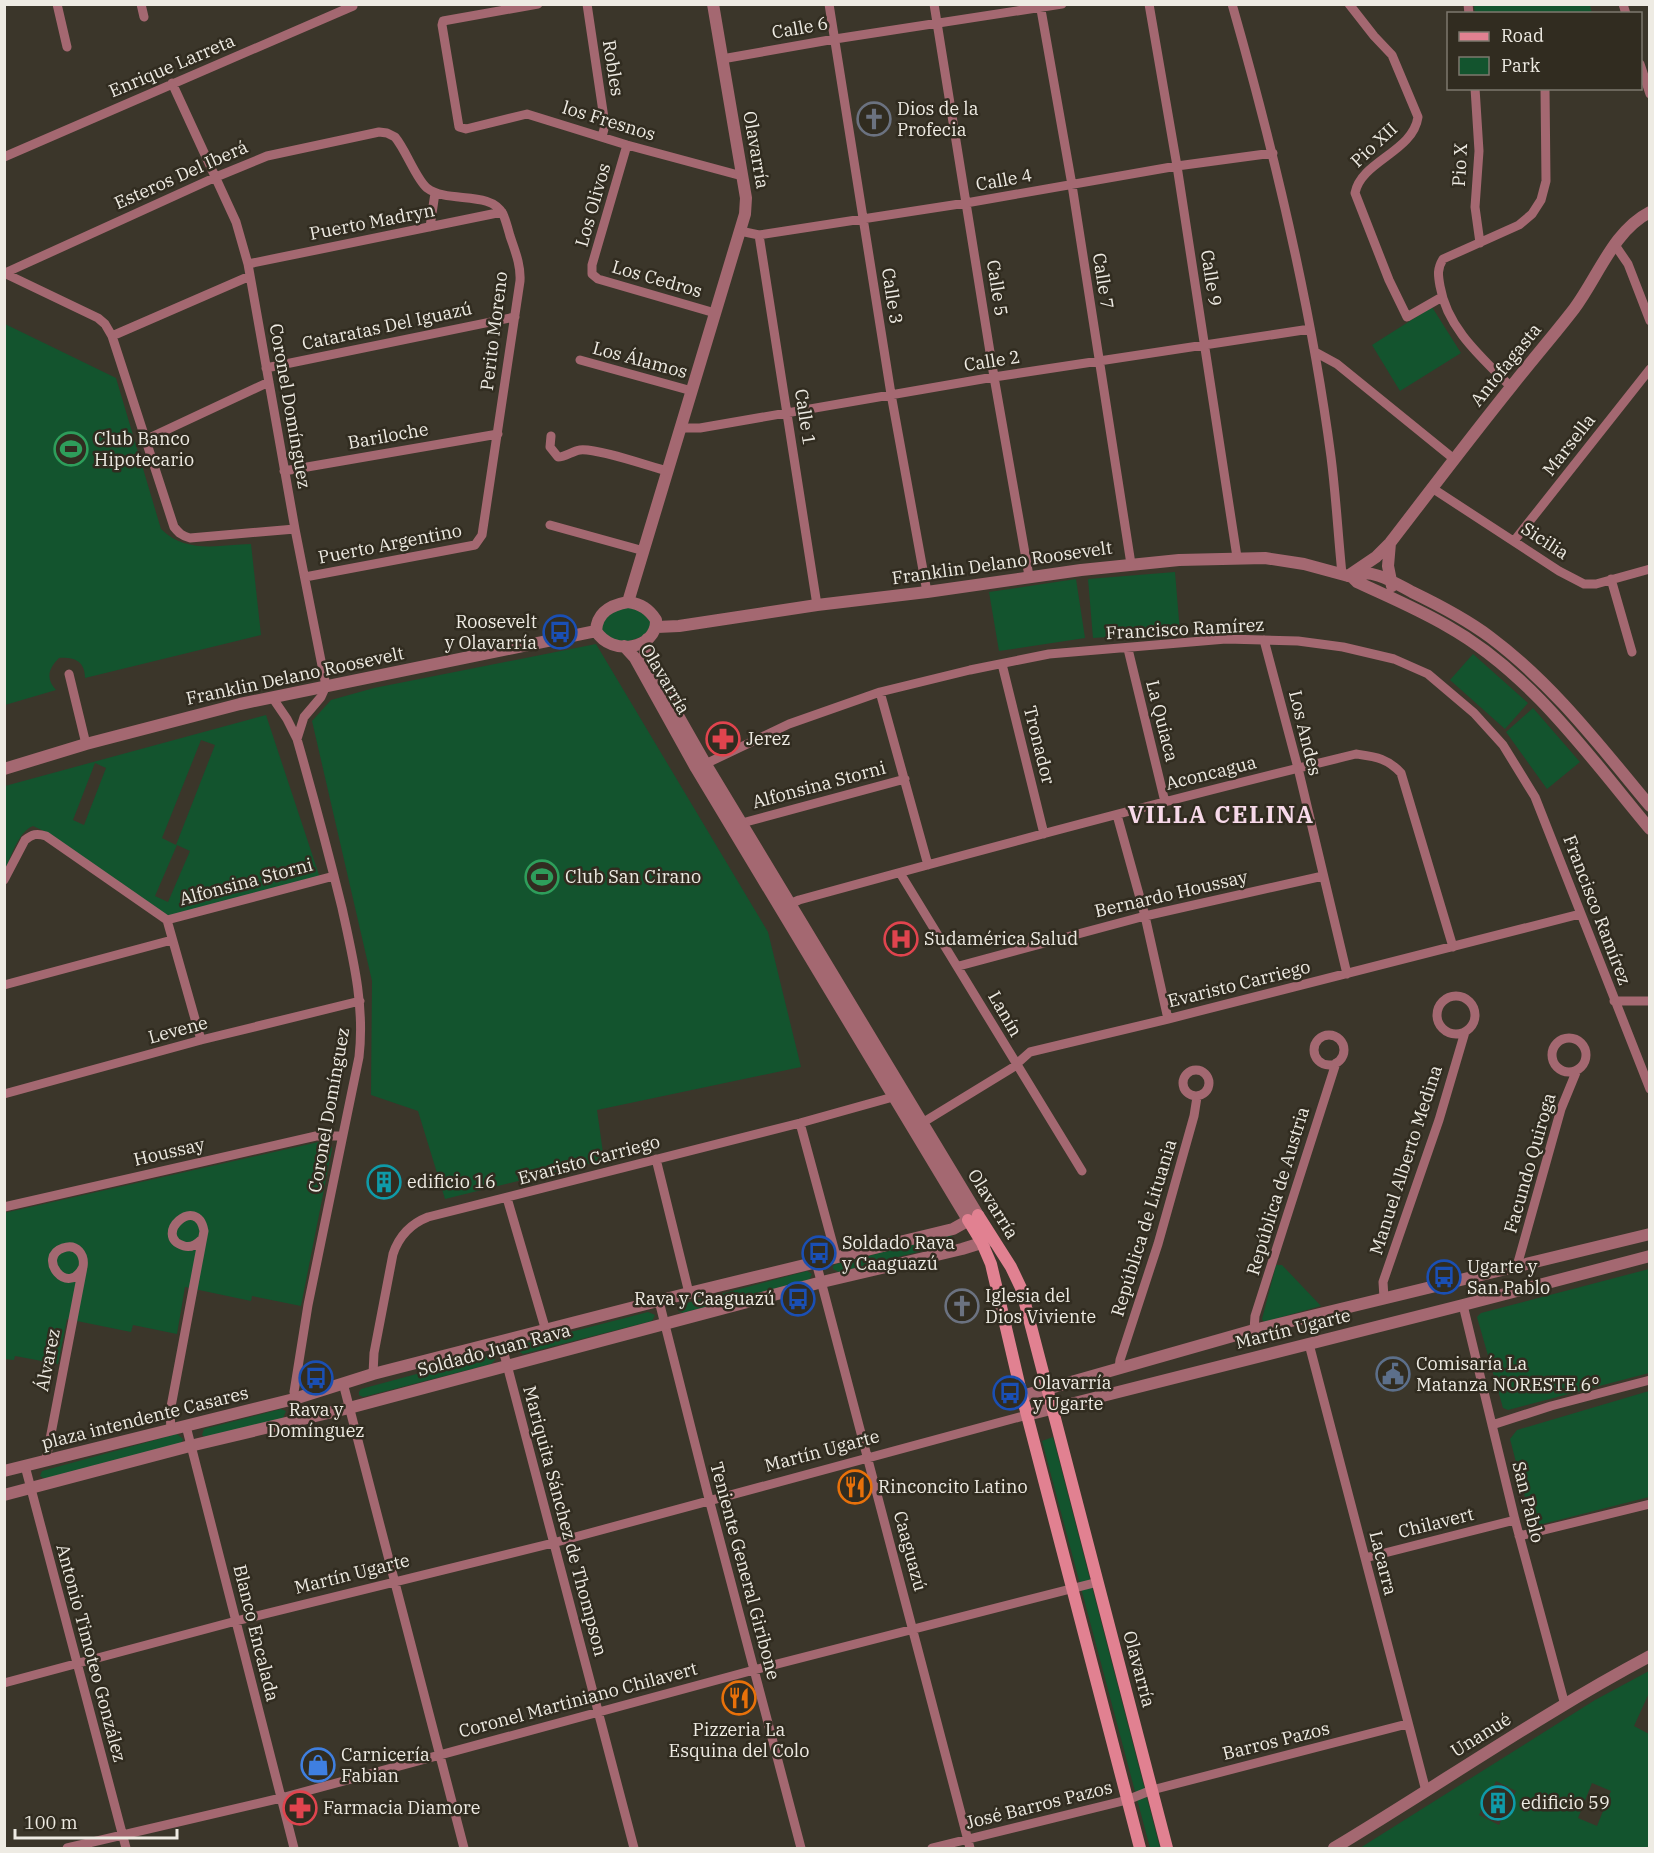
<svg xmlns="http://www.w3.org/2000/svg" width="1654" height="1853" font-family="'IBM Plex Serif',serif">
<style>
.green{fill:#13542e;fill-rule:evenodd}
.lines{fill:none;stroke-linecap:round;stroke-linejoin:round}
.minor{stroke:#a46871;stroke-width:9}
.tertiary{stroke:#a46871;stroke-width:12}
.secondary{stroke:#e18191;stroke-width:12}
.labels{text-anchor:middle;stroke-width:5;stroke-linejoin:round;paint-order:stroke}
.street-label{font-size:18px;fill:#eeebe3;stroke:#312c20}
.poi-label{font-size:18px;fill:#eeebe3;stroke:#312c20;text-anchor:start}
.district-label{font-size:24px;font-weight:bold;letter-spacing:1.5px;fill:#f7d9e9;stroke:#312c20}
</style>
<rect width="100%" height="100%" fill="#3b362a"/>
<path class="green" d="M1474,5H1590L1592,13H1475Z
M1432,307L1461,353L1400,391L1372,345Z
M5,324L116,378L161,529C186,554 219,545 251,544L261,635L85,678C85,661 74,657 59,658C49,668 45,678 56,690L5,705Z
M1175,572L1180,632L1093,638L1088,579Z
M1076,579L1085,638L999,651L989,592Z
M611,606L647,609L653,633L614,646L596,624Z
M596,644L768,932L801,1067L597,1110L604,1160L445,1199L418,1111L371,1095L372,981L312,721L331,700L374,688Z
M1473,654L1528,703L1505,729L1450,680Z
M1533,708L1580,762L1547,789L1506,732Z
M266,715L320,878L168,917L44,831L33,826C18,832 11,857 5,870V786ZM201,740L215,745L176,845L162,838ZM95,763L106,768L84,825L73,820ZM177,845L190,851L168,902L155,896Z
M323,1141L330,1142L332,1149L301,1306L252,1296L251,1301L185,1287L177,1334L133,1325L131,1332L67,1319L58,1364L15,1356L14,1360L5,1359L4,1213Z
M951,1235L953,1238L949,1244L839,1272L833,1269V1266L836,1264Z
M1276,1265H1282L1321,1306L1264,1322L1262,1319Z
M1649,1269V1373L1508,1410L1503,1408L1477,1317L1481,1313Z
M807,1271L812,1274L809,1280L683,1313L678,1311L679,1305Z
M648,1312L655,1315L652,1321L523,1354L518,1351L520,1345Z
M487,1355L494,1357L495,1360L491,1364L363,1397L359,1395V1392L361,1389Z
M1649,1391V1497L1539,1525L1531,1520L1510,1439L1517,1430Z
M281,1409L286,1411L283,1418L206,1438L202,1435L204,1429Z
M177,1434L183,1439L181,1444L45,1479L40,1476L42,1471Z
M1053,1437L1160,1848H1150L1042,1441Z
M1649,1671V1693L1634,1726L1649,1734V1848H1360L1595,1700ZM1496,1781L1516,1791L1499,1825L1479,1815ZM1592,1783L1611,1791L1597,1826L1578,1818Z"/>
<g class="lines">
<path class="minor" d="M57,4L67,47
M141,4L144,17
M538,4L443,21L442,25L459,127L466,129L527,114L627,145L742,176
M587,4L605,125L602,137
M829,4L891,394L927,592
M934,4L994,377L1029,576
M1040,4L1072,185L1131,564
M1149,4L1177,166L1237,557
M1232,4C1274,151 1311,305 1331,457C1336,496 1338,535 1342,574
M1349,4L1374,36L1392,55L1418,117C1413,152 1361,161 1355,193L1389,280L1407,317L1442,297
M1468,4L1469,14
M1623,4L1626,14
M722,59L835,39L1062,4
M1640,64L1650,94
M172,83L236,222L248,264L295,529L326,686L321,697L304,717L297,739
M1475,88L1479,151L1475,207L1480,243
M627,145L592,265V274L598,279L715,313
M4,157L353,6
M430,227L435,193
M740,231L759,235L966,203L1177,166L1273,153
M759,235L817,605
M1615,245L1628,264L1650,321
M248,264L502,212
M4,273L98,318L105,324L112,336L174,527C179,533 182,536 190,538L295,529
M5,273L216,177L267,156L379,132L387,133L395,137C406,150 416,179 427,188C448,204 490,190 503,214C506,221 508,229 510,236C515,251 521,265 520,281L482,535L475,545L305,577
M112,336L250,276
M1315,352L1337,364L1454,459
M580,360L692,391
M266,368L515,317
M1511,387C1481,357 1447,328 1440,286C1438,275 1437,269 1443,259L1519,225L1532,214L1541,200L1546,181L1545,88
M681,428H700L994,377L1310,329
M551,436L550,447L558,457C566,457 572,451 580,450C597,448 648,466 667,471
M147,439L269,382
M284,471L498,434
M1432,488L1559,571L1584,584H1596L1650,569
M550,525L644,551
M1514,541L1650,369
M1611,579L1632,652
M1264,640L1298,768L1347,974
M1128,649L1165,802
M1002,664L1044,834
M69,674L86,744
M880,692L928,865
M272,697L287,719L297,739C313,795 328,851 342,908C353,958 365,1006 359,1057L308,1305L294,1392L299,1419
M701,766L789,724L880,692L970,670L1049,654L1226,639L1298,641L1343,647L1394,659L1428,674L1474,713L1503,745L1535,797L1650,1089
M1117,815L1145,916L1168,1019
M742,823L905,779
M900,873L1082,1171
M4,880L25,840C32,834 37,833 46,836L167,920L201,1040
M785,906L799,900C984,849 1170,799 1356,754C1376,757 1387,758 1401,773L1453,947
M167,920L334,876
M959,966L1145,916L1323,876
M4,985L172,940
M1437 1015a19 19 0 1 1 38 0a19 19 0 1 1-38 0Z
M1614,1001H1650
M1314 1050a15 15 0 1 1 30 0a15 15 0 1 1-30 0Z
M1552 1055a17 17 0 1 1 34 0a17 17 0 1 1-34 0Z
M1183 1083a13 13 0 1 1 26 0a13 13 0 1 1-26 0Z
M4,1094L201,1040L360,1001
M800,1123L836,1256
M922,1123L1012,1068L1030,1052L1168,1019L1580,914
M656,1159L689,1293
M507,1198L546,1331
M4,1207L316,1136H342
M816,1262L970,1848
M1517,1266L1561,1109L1577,1070
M1384,1298L1383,1282L1439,1120L1465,1032
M659,1301L709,1499L801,1848
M1463,1305L1515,1520L1565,1705
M1254,1330L1255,1316L1336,1063
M501,1342L634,1848
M1309,1344L1426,1791
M1119,1368L1120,1360L1158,1244L1194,1116L1197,1097
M373,1374L374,1353L393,1254C399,1236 410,1224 428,1217L800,1123L893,1097
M343,1383L464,1848
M1492,1425L1551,1406L1650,1380
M186,1426L294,1848
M171,1430L170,1412L204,1231C197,1193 151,1236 184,1246C191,1248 196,1245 201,1240
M46,1460L83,1267C85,1255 77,1243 63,1248C36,1257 68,1298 83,1267
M25,1466L126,1848
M1519,1536L1650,1504
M1365,1558L1515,1520
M4,1683L236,1621L553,1543L1027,1415
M67,1848L281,1798L754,1670L1098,1582
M932,1848L1127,1800L1152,1790L1407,1724"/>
<path class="tertiary" d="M1390,543L1388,566L1392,586
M1348,576L1376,557L1390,543C1430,491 1470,438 1511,387C1532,360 1554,335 1574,309C1598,277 1613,231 1650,212
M1353,576C1371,567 1395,583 1412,592C1439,605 1466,619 1490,637C1553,684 1600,746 1650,806
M628,602L745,214L746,198L713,4
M628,602C641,604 649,609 656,620C657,649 612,657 596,631C597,612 611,605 628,602Z
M657,627L679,626L817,605L927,592L1081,570L1179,560L1265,558L1304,564L1352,577L1357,582C1387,596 1418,609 1447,626C1531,673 1589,756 1650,829
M624,646L635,658L696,768L968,1220
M4,769L86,744L240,704L596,631
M1022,1396L1254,1330L1650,1234
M1027,1415L1463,1305L1650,1256
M4,1471L294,1399L373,1374L689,1293L953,1229L978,1215L705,763L648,663L645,652L647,639
M4,1495L190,1446L349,1408L822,1282L962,1249L991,1240
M1334,1848C1439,1785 1541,1714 1650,1656"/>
<path class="secondary" d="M978,1215L1011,1267L1021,1288L1167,1848
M968,1220L982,1243L991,1264L1022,1396L1140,1848"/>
</g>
<defs>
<symbol id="church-ring" viewBox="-11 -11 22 22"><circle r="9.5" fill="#312c20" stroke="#6b7280" stroke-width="1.5"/><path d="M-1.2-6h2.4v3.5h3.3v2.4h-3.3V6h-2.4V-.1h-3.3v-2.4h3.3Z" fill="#6b7280"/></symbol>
<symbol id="stadium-ring" viewBox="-11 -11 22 22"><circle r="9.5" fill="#312c20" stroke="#2e9e5b" stroke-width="1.5"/><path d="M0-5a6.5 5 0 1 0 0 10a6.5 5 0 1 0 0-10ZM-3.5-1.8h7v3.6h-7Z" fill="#2e9e5b"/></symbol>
<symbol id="bus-ring" viewBox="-11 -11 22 22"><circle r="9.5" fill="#312c20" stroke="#1a4fb4" stroke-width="1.5"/><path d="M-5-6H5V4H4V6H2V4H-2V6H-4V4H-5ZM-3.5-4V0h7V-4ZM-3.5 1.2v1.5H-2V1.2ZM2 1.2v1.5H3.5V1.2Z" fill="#1a4fb4"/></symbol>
<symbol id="pharmacy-ring" viewBox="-11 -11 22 22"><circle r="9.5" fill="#312c20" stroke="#e0444e" stroke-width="1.5"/><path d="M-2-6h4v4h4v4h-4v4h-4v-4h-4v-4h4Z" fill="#e0444e"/></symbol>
<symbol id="hospital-ring" viewBox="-11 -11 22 22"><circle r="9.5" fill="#312c20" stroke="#e0444e" stroke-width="1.5"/><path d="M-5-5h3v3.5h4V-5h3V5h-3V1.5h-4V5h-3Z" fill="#e0444e"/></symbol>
<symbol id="building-ring" viewBox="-11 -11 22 22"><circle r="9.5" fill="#312c20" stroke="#0f9aa8" stroke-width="1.5"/><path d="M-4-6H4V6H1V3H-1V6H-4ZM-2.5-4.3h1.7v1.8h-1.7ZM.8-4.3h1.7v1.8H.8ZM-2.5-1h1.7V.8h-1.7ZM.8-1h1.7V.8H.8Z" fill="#0f9aa8"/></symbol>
<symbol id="civic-ring" viewBox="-11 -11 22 22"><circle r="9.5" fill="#312c20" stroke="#5c6f8a" stroke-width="1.5"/><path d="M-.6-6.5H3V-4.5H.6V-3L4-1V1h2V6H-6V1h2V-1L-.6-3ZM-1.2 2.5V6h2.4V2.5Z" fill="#5c6f8a"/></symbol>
<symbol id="restaurant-ring" viewBox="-11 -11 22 22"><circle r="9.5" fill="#312c20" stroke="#e8710a" stroke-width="1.5"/><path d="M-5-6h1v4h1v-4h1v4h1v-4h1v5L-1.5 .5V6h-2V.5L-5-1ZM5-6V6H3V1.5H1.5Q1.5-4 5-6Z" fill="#e8710a"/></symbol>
<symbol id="shop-ring" viewBox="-11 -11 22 22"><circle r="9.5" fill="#312c20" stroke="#3f7fe0" stroke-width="1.5"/><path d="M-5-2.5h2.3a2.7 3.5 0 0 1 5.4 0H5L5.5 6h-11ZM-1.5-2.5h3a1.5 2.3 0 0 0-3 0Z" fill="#3f7fe0"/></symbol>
</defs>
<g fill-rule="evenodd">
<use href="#church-ring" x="855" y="100" width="38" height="38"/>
<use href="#stadium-ring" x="52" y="430" width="38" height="38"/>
<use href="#bus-ring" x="541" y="613" width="38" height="38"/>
<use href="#pharmacy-ring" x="704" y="720" width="38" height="38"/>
<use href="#stadium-ring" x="523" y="858" width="38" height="38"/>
<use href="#hospital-ring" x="882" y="920" width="38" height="38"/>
<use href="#building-ring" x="365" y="1163" width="38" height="38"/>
<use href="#bus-ring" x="800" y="1234" width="38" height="38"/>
<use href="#bus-ring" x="1425" y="1258" width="38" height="38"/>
<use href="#bus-ring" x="779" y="1280" width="38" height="38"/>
<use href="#church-ring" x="943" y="1287" width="38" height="38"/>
<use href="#civic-ring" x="1374" y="1355" width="38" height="38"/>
<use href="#bus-ring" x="297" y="1359" width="38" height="38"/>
<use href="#bus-ring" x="991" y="1374" width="38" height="38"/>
<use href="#restaurant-ring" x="836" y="1468" width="38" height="38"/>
<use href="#restaurant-ring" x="720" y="1679" width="38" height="38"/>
<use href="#shop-ring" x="299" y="1746" width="38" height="38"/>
<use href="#building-ring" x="1479" y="1784" width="38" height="38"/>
<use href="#pharmacy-ring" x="281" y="1789" width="38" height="38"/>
</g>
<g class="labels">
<g class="street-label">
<text transform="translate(800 28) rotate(-10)" y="6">Calle 6</text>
<text transform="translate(172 66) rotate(-23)" y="6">Enrique Larreta</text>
<text transform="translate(613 68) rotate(81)" y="6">Robles</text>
<text transform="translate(609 121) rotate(17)" y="6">los Fresnos</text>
<text transform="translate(1374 145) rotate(-43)" y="6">Pio XII</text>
<text transform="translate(756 150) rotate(80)" y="6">Olavarría</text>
<text transform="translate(1460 165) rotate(-87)" y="6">Pio X</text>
<text transform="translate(181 175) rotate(-24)" y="6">Esteros Del Iberá</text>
<text transform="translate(1004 180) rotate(-10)" y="6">Calle 4</text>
<text transform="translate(593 205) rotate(-74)" y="6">Los Olivos</text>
<text transform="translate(372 222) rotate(-11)" y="6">Puerto Madryn</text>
<text transform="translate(1211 278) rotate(81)" y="6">Calle 9</text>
<text transform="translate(657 279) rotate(16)" y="6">Los Cedros</text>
<text transform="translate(1103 281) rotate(81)" y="6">Calle 7</text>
<text transform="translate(997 288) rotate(81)" y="6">Calle 5</text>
<text transform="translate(892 296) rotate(81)" y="6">Calle 3</text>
<text transform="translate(387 326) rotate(-12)" y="6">Cataratas Del Iguazú</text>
<text transform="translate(494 331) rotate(-83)" y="6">Perito Moreno</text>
<text transform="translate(640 360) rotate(15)" y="6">Los Álamos</text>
<text transform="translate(992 361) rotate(-9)" y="6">Calle 2</text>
<text transform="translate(1506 365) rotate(-51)" y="6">Antofagasta</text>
<text transform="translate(290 406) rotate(80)" y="6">Coronel Domínguez</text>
<text transform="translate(805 417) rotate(81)" y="6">Calle 1</text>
<text transform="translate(388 436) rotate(-10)" y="6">Bariloche</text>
<text transform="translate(1569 445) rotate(-52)" y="6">Marsella</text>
<text transform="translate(1545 541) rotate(33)" y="6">Sicilia</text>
<text transform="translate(390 544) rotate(-11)" y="6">Puerto Argentino</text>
<text transform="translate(1002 563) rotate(-8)" y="6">Franklin Delano Roosevelt</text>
<text transform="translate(1185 629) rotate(-3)" y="6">Francisco Ramírez</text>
<text transform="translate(295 676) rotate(-12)" y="6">Franklin Delano Roosevelt</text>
<text transform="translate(665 679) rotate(59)" y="6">Olavarría</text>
<text transform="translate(1162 721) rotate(76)" y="6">La Quiaca</text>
<text transform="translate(1305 733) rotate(76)" y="6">Los Andes</text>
<text transform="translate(1039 745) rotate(76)" y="6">Tronador</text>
<text transform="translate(1211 773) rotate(-14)" y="6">Aconcagua</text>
<text transform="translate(819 785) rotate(-15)" y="6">Alfonsina Storni</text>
<text transform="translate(246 882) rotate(-15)" y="6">Alfonsina Storni</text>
<text transform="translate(1171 894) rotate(-13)" y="6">Bernardo Houssay</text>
<text transform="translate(1597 910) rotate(69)" y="6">Francisco Ramírez</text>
<text transform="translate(1239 984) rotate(-14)" y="6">Evaristo Carriego</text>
<text transform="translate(1005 1014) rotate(60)" y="6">Lanín</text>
<text transform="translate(178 1030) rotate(-15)" y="6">Levene</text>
<text transform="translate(329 1110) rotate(-80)" y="6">Coronel Domínguez</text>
<text transform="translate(169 1152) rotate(-13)" y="6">Houssay</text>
<text transform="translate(589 1160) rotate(-15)" y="6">Evaristo Carriego</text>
<text transform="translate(1406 1160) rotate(-72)" y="6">Manuel Alberto Medina</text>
<text transform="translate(1530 1163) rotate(-74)" y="6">Facundo Quiroga</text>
<text transform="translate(1278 1191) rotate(-73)" y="6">República de Austria</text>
<text transform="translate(993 1204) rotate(58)" y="6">Olavarría</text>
<text transform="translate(1144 1228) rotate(-73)" y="6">República de Lituania</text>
<text transform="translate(1293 1329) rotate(-14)" y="6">Martín Ugarte</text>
<text transform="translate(494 1350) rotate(-15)" y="6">Soldado Juan Rava</text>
<text transform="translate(48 1360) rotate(-79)" y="6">Álvarez</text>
<text transform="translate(145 1418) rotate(-14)" y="6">plaza intendente Casares</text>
<text transform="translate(822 1451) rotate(-15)" y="6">Martín Ugarte</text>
<text transform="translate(1528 1502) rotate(76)" y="6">San Pablo</text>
<text transform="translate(565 1521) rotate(75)" y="6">Mariquita Sánchez de Thompson</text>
<text transform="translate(1436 1523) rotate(-14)" y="6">Chilavert</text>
<text transform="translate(910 1551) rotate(75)" y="6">Caaguazú</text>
<text transform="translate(1383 1563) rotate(76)" y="6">Lacarra</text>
<text transform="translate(745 1571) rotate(75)" y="6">Teniente General Giribone</text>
<text transform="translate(352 1574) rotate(-14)" y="6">Martín Ugarte</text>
<text transform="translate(256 1633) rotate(76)" y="6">Blanco Encalada</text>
<text transform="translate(91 1653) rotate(75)" y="6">Antonio Timoteo González</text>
<text transform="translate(1139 1669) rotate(75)" y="6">Olavarría</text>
<text transform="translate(578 1700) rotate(-15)" y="6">Coronel Martiniano Chilavert</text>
<text transform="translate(1481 1735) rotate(-32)" y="6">Unanué</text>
<text transform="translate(1276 1741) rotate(-14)" y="6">Barros Pazos</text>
<text transform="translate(1039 1805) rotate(-14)" y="6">José Barros Pazos</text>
</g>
<g class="poi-label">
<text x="897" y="115">Dios de la<tspan x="897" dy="21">Profecia</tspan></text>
<text x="94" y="445">Club Banco<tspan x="94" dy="21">Hipotecario</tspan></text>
<text x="537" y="628" text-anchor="end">Roosevelt<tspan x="537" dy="21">y Olavarría</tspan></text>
<text x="746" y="745">Jerez</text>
<text x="565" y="883">Club San Cirano</text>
<text x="924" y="945">Sudamérica Salud</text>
<text x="407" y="1188">edificio 16</text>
<text x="842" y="1249">Soldado Rava<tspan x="842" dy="21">y Caaguazú</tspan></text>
<text x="1467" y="1273">Ugarte y<tspan x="1467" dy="21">San Pablo</tspan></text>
<text x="985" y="1302">Iglesia del<tspan x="985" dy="21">Dios Viviente</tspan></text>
<text x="775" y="1305" text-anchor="end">Rava y Caaguazú</text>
<text x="1416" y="1370">Comisaría La<tspan x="1416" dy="21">Matanza NORESTE 6°</tspan></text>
<text x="1033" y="1389">Olavarría<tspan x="1033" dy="21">y Ugarte</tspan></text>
<text x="316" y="1416" text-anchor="middle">Rava y<tspan x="316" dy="21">Domínguez</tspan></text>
<text x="878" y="1493">Rinconcito Latino</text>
<text x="739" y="1736" text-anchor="middle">Pizzeria La<tspan x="739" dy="21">Esquina del Colo</tspan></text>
<text x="341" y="1761">Carnicería<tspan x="341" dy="21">Fabian</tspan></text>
<text x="1521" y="1809">edificio 59</text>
<text x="323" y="1814">Farmacia Diamore</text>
</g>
<g class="district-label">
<text x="1221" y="823">VILLA CELINA</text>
</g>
</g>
<rect width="1654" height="1853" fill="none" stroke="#eeebe3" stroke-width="12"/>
<rect x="1447" y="12" width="195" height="78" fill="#312c20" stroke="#7d786e" stroke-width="1.5"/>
<rect x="1459" y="32" width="30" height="9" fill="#e18191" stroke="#7d786e" stroke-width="1.5"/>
<text x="1501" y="42" font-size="18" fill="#eeebe3">Road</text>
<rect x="1459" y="57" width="30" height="18" fill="#13542e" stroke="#7d786e" stroke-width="1.5"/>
<text x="1501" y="72" font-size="18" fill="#eeebe3">Park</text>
<path d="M15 1829v9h162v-9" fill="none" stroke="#eeebe3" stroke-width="3"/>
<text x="24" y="1829" font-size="18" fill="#eeebe3" stroke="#312c20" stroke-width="4.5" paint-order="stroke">100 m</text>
</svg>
